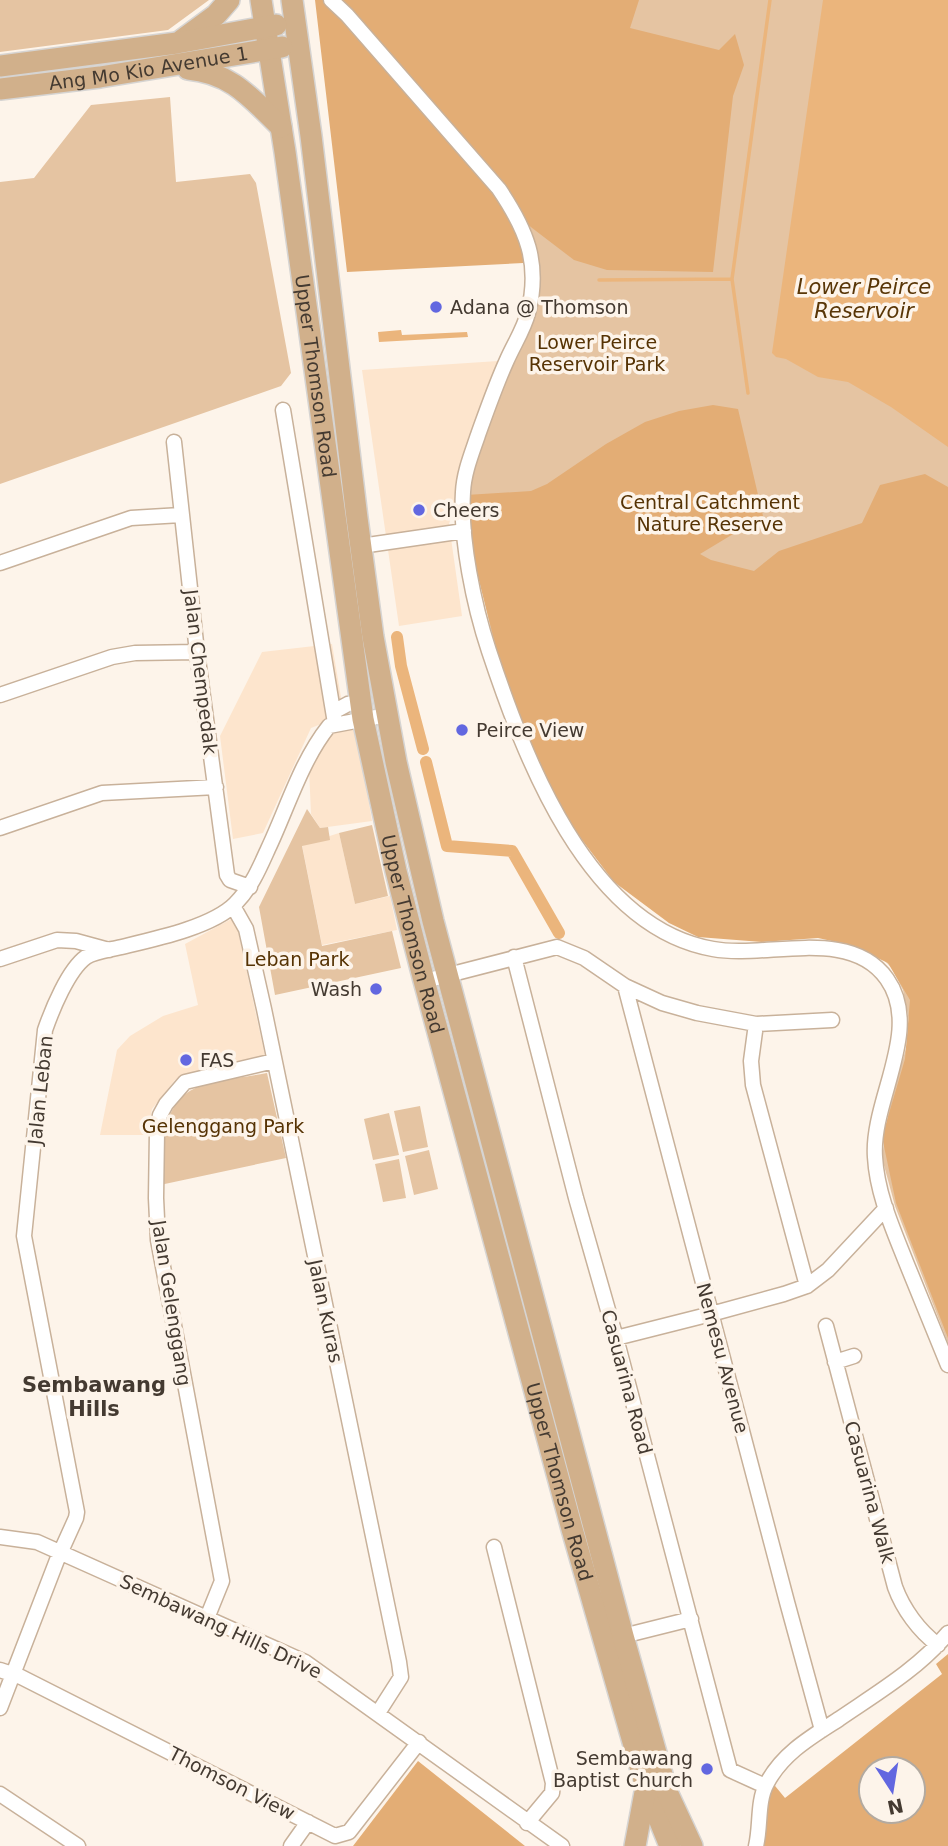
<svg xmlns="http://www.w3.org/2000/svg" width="948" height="1846" font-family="'DejaVu Sans',sans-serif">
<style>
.built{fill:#fde5cd}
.green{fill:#e5c4a2}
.forest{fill:#e3ad75;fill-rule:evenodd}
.water{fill:#ebb57c}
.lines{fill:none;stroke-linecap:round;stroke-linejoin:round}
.stream{stroke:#ebb57c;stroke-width:3.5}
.canal{stroke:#ebb57c;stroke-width:12}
.street-casing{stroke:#c8b19a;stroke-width:17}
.primary-casing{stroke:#d6d4d2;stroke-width:24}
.street{stroke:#fff;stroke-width:14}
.primary{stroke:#d1b08b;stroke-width:21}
.poi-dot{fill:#6267e0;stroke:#fdf4ea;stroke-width:2.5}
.labels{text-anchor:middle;stroke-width:7;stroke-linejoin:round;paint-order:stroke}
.street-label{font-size:19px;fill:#443a31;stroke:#fdf4ea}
.poi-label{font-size:19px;fill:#443a31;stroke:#fdf4ea;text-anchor:start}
.park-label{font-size:19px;fill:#563304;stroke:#fdf4ea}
.water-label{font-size:21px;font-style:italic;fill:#593607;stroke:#fdf4ea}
.neighbourhood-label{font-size:21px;font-weight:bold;fill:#443a31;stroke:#fdf4ea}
</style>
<rect width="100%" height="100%" fill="#fdf4ea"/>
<path class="built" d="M498,361L449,524L462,616L399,626L362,370Z
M332,644L344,715L311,728L263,833L233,839L220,736L262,652Z
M356,726L372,821L320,828L311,814L309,768L329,735Z
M339,833L355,904L390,896L397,930L322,945L302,845Z
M235,917L265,1056L175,1080L152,1109L147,1135H100L117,1050L130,1036L163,1016L198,1005L185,944Z"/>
<path class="green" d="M0,0H209L168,30L0,52Z
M345,0H948V1343L895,1206L882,1158L889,1108L911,1031L903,990L891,967L882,958L516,706L493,639L474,554L470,525L469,461L525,311L527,283L524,263L529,245L518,217L537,231Z
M170,97L176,182L250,174L256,183L291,373L281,386L0,484V182L34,178L91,105Z
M307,809L320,828L328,827L330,840L302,846L322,946L392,931L401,968L275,995L259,907Z
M372,825L388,896L355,904L339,833Z
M267,1073L286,1158L160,1185C157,1171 161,1157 163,1143C172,1076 212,1084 267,1073Z
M420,1106L428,1147L403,1152L394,1111Z
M389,1113L399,1155L373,1160L364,1119Z
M429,1150L438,1189L414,1195L405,1156Z
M399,1159L406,1198L383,1202L375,1164Z"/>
<path class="forest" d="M315,0H639L630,28L719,50L735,34L744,65L733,96L713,272L607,270L574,260L519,218L529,245L523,263L347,272Z
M713,405L738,409L763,516L700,554L711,560L754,571L779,551L862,523L880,485L925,474L948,487V1338L896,1203L882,1137L905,1059L910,1000L888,963L850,945L818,938L762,942L698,937L669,923L614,882L557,807L504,679L472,553L466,495L531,491L547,484L606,444L645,422L679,411Z
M948,1654V1846H758L771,1781L785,1798L942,1674L936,1664ZM871,1769H913V1811H871Z
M418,1761L525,1846H353Z"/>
<path class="water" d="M823,0H948V447L891,407L848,382L818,377L786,359L776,357L772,353Z
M401,330L402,335L467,332L468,337L379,342L378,332Z"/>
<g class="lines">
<path class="stream" d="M732,279L748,393
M599,280L732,279L770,0"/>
<path class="canal" d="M397,637L401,666L423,749
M426,762L447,846L512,851L559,933"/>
<defs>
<path id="street" d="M331,0L347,15L499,189C526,229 541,263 528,313C524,329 514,344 507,360C496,384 487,410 478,435C472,453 464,472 463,492C460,539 474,606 489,651C524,756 587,927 713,949C766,959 850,926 887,979C923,1030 871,1100 875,1157C877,1194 893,1229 906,1262C920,1296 934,1331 948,1365
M283,410L335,723
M174,442L197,652L227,875L230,880L250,887
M361,546L464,531
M0,563L131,518L181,515
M0,695L112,657L135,653L197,652
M335,711L348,704L360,702
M0,828L102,793L216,787
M233,906L246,929L264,1009L399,1662L401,1677L378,1713
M514,957L576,1198L616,1338L730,1770L765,1786
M0,959L57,940L76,941L109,950
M425,981L557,947L584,958L625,986L662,1003L697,1013L756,1024L832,1020
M625,986L787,1602L822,1730
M756,1024L751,1061L753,1085L807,1286
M826,1326L895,1587C903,1609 919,1631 938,1645
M616,1338L711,1314L784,1294L807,1286L828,1270L886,1208
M835,1362L854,1356
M0,1537L37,1542L305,1662L562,1846
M494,1547L553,1783L552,1793L527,1823
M207,1618L222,1581L158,1240L156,1198L157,1132L160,1115L166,1104L185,1082L274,1061
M623,1636L691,1619
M0,1670L21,1677L335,1836L349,1832L419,1742
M0,1708L57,1560L76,1518L77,1512L24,1236L45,1030C52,1010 68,970 86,957C94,952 108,950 117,948C150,940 211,928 235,904C251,888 259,869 268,849C287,809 301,761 329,726L387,715
M0,1794L78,1846
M291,1846L308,1822
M756,1846C761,1826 757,1801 767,1783C783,1753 811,1737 839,1719C877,1693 918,1669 948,1633"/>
<g id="primary">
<path id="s1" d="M261,0L285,152L363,719L396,871L422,973L572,1529L646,1787L670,1846"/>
<path d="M292,0L311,136L357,518L373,637L396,762L433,921L623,1636L667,1792L692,1846"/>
<path d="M182,40L216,15L229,0"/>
<path d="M0,66L177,43L276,25"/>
<path d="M188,69C232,73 251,98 281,127"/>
<path id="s2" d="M0,89L100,77L282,47"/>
<path d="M635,1846L646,1787"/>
</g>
</defs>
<use href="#street" class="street-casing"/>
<use href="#primary" class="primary-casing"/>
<use href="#street" class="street"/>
<use href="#primary" class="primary"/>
</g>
<g class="poi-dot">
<circle cx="436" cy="307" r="7"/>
<circle cx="419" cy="510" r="7"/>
<circle cx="462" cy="730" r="7"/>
<circle cx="376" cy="989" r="7"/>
<circle cx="186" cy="1060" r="7"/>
<circle cx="707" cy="1769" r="7"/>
</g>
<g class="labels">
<g class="street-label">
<text dy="7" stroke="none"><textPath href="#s2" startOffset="150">Ang Mo Kio Avenue 1</textPath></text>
<text dy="7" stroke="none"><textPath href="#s1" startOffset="380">Upper Thomson Road</textPath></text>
<text transform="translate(201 672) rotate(83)" y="7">Jalan Chempedak</text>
<text dy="7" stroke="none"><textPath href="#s1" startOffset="947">Upper Thomson Road</textPath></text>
<text transform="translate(40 1090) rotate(-84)" y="7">Jalan Leban</text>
<text transform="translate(172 1303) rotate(81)" y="7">Jalan Gelenggang</text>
<text transform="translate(326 1311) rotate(78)" y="7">Jalan Kuras</text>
<text transform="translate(723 1358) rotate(75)" y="7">Nemesu Avenue</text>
<text transform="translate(627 1382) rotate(75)" y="7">Casuarina Road</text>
<text dy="7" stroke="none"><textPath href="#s1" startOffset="1514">Upper Thomson Road</textPath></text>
<text transform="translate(870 1492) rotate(75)" y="7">Casuarina Walk</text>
<text transform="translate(221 1626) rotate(25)" y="7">Sembawang Hills Drive</text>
<text transform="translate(232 1783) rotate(27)" y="7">Thomson View</text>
</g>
<g class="poi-label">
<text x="450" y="314">Adana @ Thomson</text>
<text x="433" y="517">Cheers</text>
<text x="476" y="737">Peirce View</text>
<text x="362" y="996" text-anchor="end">Wash</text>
<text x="200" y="1067">FAS</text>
<text x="693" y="1765" text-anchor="end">Sembawang<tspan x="693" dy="22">Baptist Church</tspan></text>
</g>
<g class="park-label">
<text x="597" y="349">Lower Peirce<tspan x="597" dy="22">Reservoir Park</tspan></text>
<text x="710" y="509">Central Catchment<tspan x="710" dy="22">Nature Reserve</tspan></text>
<text x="297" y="966">Leban Park</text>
<text x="223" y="1133">Gelenggang Park</text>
</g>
<g class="water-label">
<text x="864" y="294">Lower Peirce<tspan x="864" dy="24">Reservoir</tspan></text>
</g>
<g class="neighbourhood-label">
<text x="94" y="1392">Sembawang<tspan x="94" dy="24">Hills</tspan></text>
</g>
</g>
<g transform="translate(892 1790) rotate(168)"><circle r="33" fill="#fdf4ea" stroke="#b3aaa0" stroke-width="2"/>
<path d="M0-5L12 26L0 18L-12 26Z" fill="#6267e0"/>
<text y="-10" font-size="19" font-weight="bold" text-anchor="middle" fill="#443a31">N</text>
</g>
</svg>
